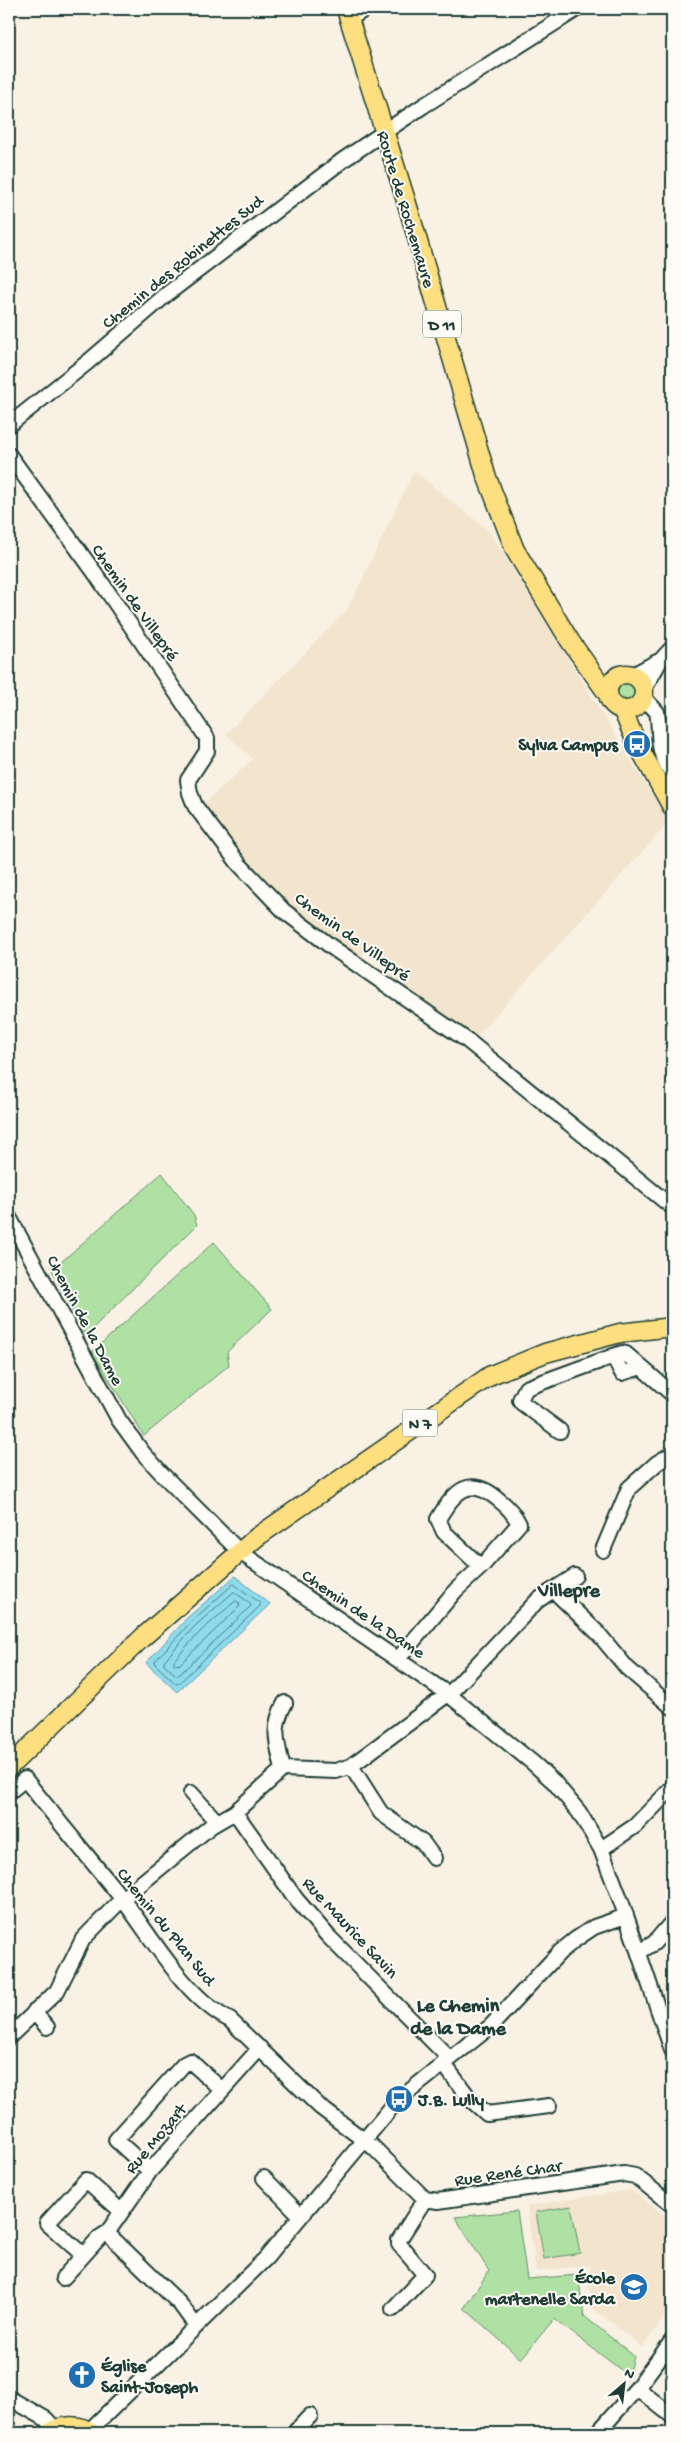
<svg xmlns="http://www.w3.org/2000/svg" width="681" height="2442" font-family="'Gochi Hand',sans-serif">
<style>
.built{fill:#f2e4cd}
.green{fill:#aee1a3;stroke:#668f6c}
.water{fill:#8edbed;stroke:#629ca3}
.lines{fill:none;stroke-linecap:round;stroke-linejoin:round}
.shore{stroke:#4b7c7e;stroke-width:1}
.minor-casing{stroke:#1f3d34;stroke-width:18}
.major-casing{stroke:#1f3d34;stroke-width:21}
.minor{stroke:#fdfcf7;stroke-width:14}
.major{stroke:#fddf80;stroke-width:18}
.labels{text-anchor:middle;stroke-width:4;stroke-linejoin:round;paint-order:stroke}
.shield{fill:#fdfcf7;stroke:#62766e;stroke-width:1}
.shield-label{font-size:16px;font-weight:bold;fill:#1f3d34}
.street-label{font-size:18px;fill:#1f3d34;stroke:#fdfcf7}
.poi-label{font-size:18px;font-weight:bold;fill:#1f3d34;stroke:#fdfcf7;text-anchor:end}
.quarter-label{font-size:20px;font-weight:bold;fill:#1f3d34;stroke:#fdfcf7}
</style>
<rect width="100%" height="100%" fill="#f8f1e4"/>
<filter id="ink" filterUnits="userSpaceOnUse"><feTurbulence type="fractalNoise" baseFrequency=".02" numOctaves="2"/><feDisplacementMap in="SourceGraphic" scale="10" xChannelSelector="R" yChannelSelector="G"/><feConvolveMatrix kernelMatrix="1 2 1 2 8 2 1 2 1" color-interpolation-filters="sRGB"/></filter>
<g filter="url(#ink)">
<path class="built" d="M414,471L490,532L669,822L473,1040L381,975L389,959L376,946L357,958L286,905L241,857L204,804L253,759L226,734L348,609Z
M631,2190L672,2221V2307L642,2347L593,2308L587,2280L591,2265L536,2271L527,2206Z"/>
<path class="green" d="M614 692a12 12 0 1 1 24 0a12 12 0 1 1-24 0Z
M162,1173L194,1215L197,1225L85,1336L52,1270Z
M214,1242L272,1309L227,1352L229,1365L144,1436L92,1352Z
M571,2206L580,2253L544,2259L536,2212Z
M517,2211L527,2279L578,2275L584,2316L634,2356L629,2376L554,2319L521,2359L464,2308L489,2271L455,2217Z"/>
<path class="water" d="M235,1576L270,1604L177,1692L146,1663L187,1618Z"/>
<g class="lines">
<path class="shore" d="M234,1584L260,1603V1606L179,1683L176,1684L155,1664V1661L191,1622Z
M234,1592L250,1603L251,1606L179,1675H176L164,1664V1661L195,1626Z
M236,1601L240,1604L239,1607L179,1665L174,1664V1660L200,1632Z"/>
<defs>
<path id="minor" d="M349,19L365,9
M9,425L88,362L167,294L343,160L423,106L577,9
M9,455L95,573L207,738V751L188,780L190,793L195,806L239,864L284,911L333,948L468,1041L672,1207
M633,675L657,662
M644,689L660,661L672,648
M643,697L657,712C662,740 654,746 672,773
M9,1217L119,1420L143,1453L164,1476L240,1552L448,1694L533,1763L554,1782L579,1812L601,1849L621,1901L672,2050
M613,1356L622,1373L641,1367
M560,1431L522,1403L520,1400L526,1388L622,1353L626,1354L672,1394
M603,1550L629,1488L657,1463L672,1454
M553,1590L575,1576
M398,1659L456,1590L481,1567L519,1524C514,1513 508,1507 499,1500C470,1475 455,1490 438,1519L444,1532L481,1567
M351,1766L381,1813L423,1843L434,1858
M283,1769C277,1743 271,1728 285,1703
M9,1792L25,1779C57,1820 91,1860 124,1901C153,1939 186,1998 230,2020L320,2107L373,2147L425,2199L438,2201L624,2174L635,2176L672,2205
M191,1793L217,1822
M235,1812L296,1899L328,1936L450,2059
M601,1849L635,1826L672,1788
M639,1952L654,1943L672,1922
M34,2012L47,2027
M9,2037L57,1991L83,1939L122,1899L211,1826L235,1812L283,1769L336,1771L351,1766L452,1691L537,1601L553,1590L597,1632L627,1668L672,1707
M443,2063L470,2099L487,2114L549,2106
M150,2171L116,2140L184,2064L190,2061L221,2089
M264,2178L301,2216
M107,2233L180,2304L196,2326
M83,2255L47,2223L86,2180L121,2211
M63,2278L99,2238L107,2233L150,2171L260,2048
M393,2309L425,2275L399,2244V2240L425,2199
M637,2388L672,2416
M9,2398L46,2419L55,2429
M89,2431L266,2258L396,2102L491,2026L560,1952L576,1939L594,1927L626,1916
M294,2433L310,2416
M608,2433L601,2429L637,2388L672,2341"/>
<path id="major" d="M346,9L408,207L486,475L515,550L570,641L607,693
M608 692a18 18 0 1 1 36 0a18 18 0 1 1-36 0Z
M622,709L637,744L672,807
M9,1767L143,1637L257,1537L491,1375L545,1353L620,1333L672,1327
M49,2433C60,2425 80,2423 91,2433"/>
</defs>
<use href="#minor" class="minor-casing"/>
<use href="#major" class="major-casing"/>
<use href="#minor" class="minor"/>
<use href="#major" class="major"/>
</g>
</g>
<defs>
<symbol id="bus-disc" viewBox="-11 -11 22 22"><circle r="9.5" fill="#1f6fb2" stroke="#fdfcf7"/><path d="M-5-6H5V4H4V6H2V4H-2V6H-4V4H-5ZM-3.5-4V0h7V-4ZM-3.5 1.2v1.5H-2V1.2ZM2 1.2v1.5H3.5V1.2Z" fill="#fff"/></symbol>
<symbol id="school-disc" viewBox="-11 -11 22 22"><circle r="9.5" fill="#1f6fb2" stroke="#fdfcf7"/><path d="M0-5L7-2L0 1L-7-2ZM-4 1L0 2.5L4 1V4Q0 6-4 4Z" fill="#fff"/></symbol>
<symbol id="church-disc" viewBox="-11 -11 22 22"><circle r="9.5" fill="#1f6fb2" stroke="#fdfcf7"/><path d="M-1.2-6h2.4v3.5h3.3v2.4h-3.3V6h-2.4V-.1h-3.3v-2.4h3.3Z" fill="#fff"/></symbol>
</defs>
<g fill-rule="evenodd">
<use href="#bus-disc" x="621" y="728" width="32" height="32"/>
<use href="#bus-disc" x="383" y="2083" width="32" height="32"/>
<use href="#school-disc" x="618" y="2271" width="32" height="32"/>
<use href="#church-disc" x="66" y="2359" width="32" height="32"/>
</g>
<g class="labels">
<g class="shield">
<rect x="423" y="310.5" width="38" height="27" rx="4"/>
<rect x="402.5" y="1409.5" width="35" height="27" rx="4"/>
</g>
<g class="shield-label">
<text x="442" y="330">D 11</text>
<text x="420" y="1429">N 7</text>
</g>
<g class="street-label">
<text transform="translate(407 209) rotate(73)" y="6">Route de Rochemaure</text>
<text transform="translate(182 261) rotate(-39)" y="6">Chemin des Robinettes Sud</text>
<text transform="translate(136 602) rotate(55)" y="6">Chemin de Villepré</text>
<text transform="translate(353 936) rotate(36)" y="6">Chemin de Villepré</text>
<text transform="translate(86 1320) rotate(62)" y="6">Chemin de la Dame</text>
<text transform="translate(364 1613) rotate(34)" y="6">Chemin de la Dame</text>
<text transform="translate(167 1926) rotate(51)" y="6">Chemin du Plan Sud</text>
<text transform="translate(351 1927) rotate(47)" y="6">Rue Maurice Savin</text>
<text transform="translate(155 2138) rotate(-50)" y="6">Rue Mozart</text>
<text transform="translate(508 2172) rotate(-8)" y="6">Rue René Char</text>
</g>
<g class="poi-label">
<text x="618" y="750">Sylva Campus</text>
<text x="418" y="2105" text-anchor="start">J.B. Lully</text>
<text x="615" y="2283">École<tspan x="615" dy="21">martenelle Sarda</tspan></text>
<text x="101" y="2371" text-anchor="start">Église<tspan x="101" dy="21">Saint-Joseph</tspan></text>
</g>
<g class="quarter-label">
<text x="569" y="1596">Villepre</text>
<text x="458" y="2011">Le Chemin<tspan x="458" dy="23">de la Dame</tspan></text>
</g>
</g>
<rect width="681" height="2442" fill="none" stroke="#fdfcf7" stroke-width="30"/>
<rect x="15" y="15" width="651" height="2412" fill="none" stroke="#1f3d34" stroke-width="2" filter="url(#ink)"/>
<g transform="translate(624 2384) rotate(28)" stroke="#fdfcf7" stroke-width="4" paint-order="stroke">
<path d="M0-4L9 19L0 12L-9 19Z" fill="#1f3d34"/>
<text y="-8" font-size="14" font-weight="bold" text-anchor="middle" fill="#1f3d34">N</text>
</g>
</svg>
